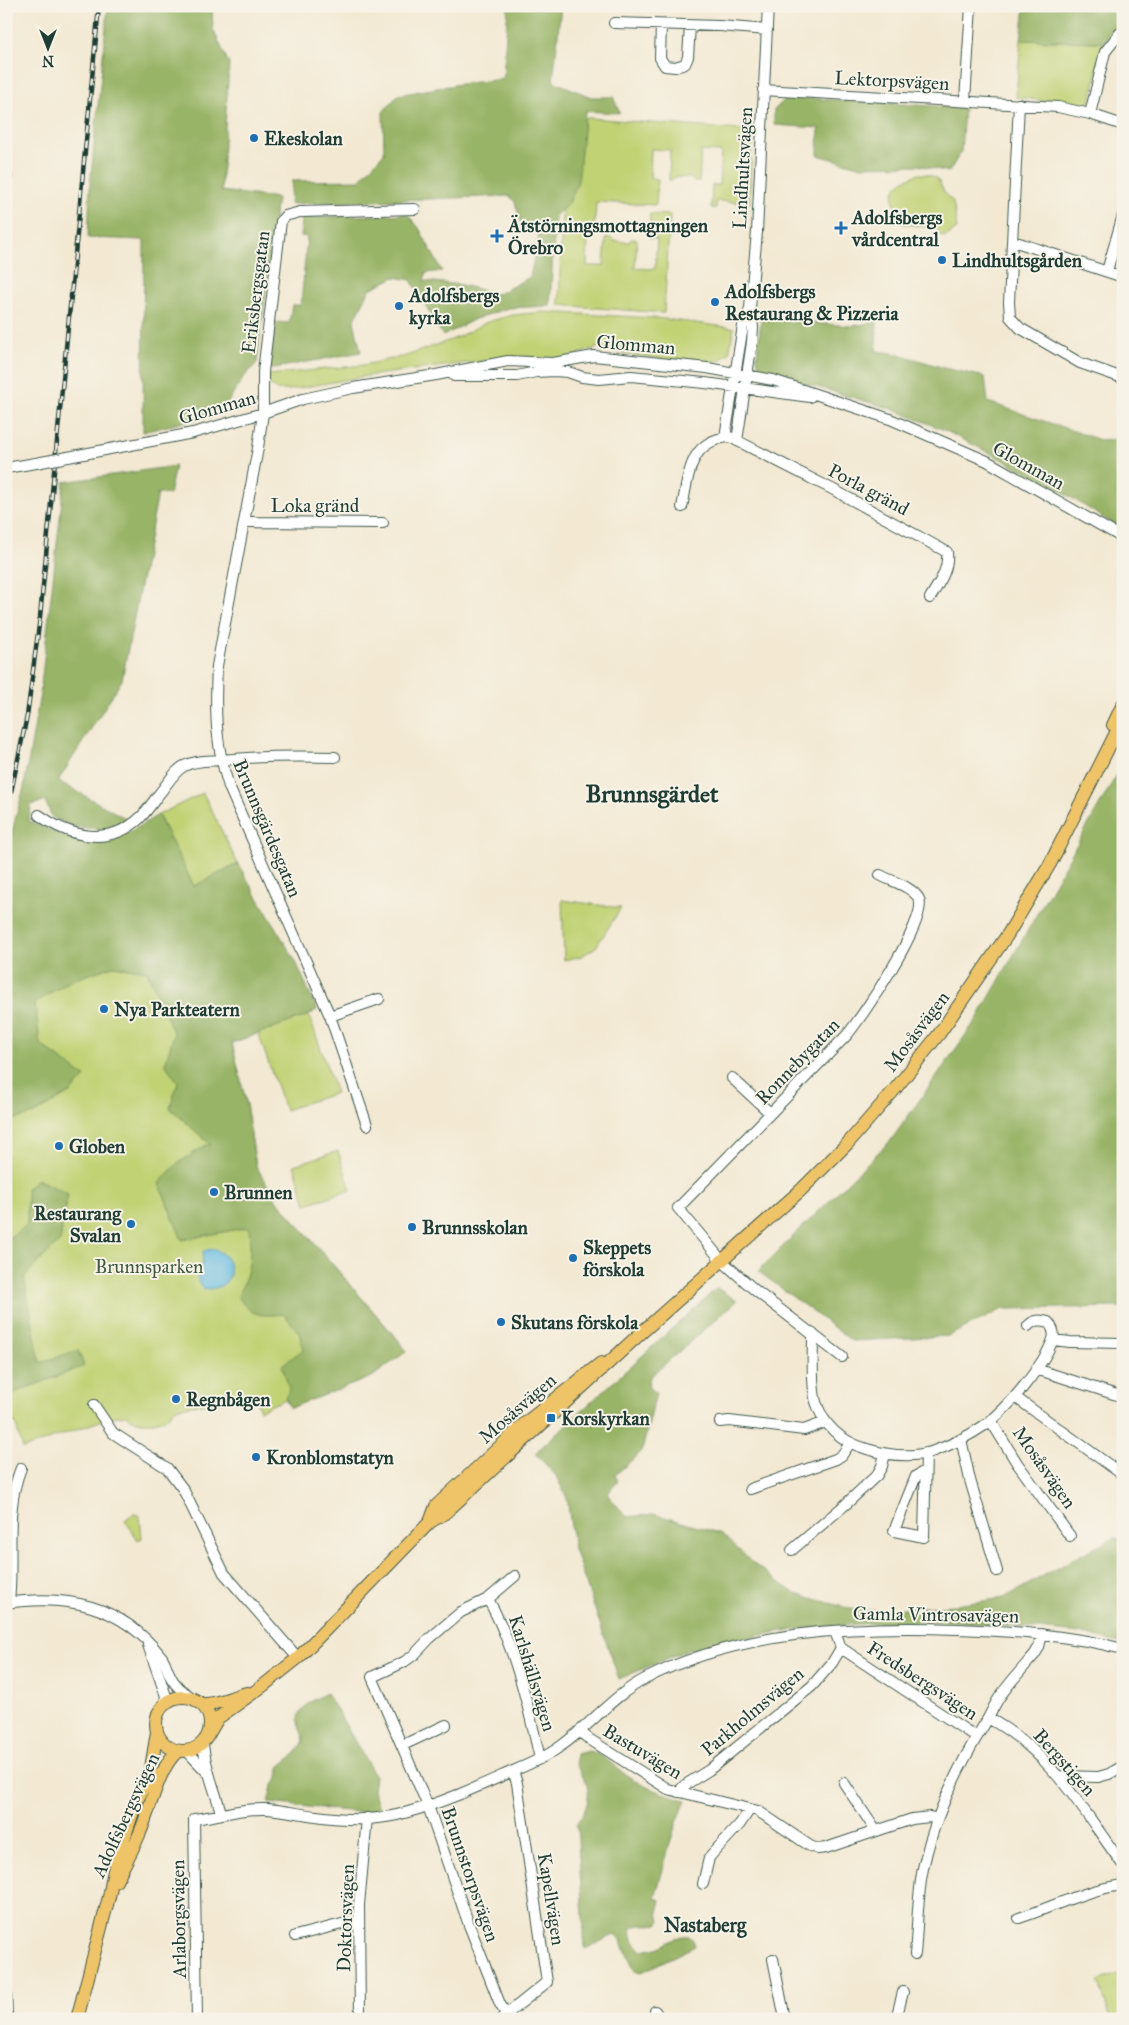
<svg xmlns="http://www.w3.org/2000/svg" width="1129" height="2025" font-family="'IM FELL Great Primer',serif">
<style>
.green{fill:#c1d275;stroke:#708854}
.forest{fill:#98b466;stroke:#5c784d}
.water{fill:#62b9df;stroke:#407b8a}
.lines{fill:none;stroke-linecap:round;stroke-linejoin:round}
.minor-casing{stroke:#3f574c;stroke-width:12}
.major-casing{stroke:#3f574c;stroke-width:14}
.minor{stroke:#fff;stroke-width:10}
.major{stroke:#efc469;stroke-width:12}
.rail-casing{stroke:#1f3d34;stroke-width:4.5}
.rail{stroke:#f7f3e8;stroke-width:2.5;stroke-dasharray:8;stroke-linecap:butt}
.minor-bridge-casing{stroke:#3f574c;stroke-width:12;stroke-linecap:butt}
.minor-bridge{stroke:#fff;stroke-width:10}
.poi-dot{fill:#1f6fb2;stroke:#f7f3e8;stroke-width:2}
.labels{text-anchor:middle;stroke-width:4;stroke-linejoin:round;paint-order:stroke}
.street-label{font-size:19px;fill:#1f3d34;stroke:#f7f3e8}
.poi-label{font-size:19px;font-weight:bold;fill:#1f3d34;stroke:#f7f3e8;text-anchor:start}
.park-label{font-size:19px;fill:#3f5b41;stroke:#f7f3e8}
.neighbourhood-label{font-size:20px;font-weight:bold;fill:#1f3d34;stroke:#f7f3e8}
.district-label{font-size:24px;font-weight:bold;fill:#1f3d34;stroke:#f7f3e8}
</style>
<rect width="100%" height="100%" fill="#f7f3e8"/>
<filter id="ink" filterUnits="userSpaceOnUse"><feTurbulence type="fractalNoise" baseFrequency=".02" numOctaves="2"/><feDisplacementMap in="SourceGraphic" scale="10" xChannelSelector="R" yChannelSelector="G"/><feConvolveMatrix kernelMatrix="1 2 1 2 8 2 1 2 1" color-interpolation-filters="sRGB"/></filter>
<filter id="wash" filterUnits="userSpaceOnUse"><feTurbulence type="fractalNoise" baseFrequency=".0096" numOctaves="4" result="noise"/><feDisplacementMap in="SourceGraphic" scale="20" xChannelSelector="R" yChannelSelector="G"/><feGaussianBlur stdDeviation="1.12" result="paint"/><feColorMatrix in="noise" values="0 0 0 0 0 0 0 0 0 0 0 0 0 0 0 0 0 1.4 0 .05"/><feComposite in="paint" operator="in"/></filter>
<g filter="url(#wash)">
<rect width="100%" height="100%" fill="#f3e9d3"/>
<path class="green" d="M1021,40L1104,42L1089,107L1016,97Z
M565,116L753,131L749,203L716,201V208H711L712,185H719L721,152L701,151L699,182H694L691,178L676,177L672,180H669L670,150L651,149L650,178L658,179L656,205L596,202L594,236H588L587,266H604L606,237L611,238L614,241L628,242L632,239H637L635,268L655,269L657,239L649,238L650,214L670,215L664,313L559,305Z
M919,174C946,173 937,192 953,201L957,229L945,237L941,236L931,227L902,224C889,197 888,184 919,174Z
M543,312L656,318L734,328L729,353L718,361L696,363L630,355L599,347L561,360L513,357L367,376L289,390H277L269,384L268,375L363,365L406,356L456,338L487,322L512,315Z
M203,793L238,864L194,887L158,815Z
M36,845L230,1034L245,1098L256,1166L275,1198L400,1342L286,1399L260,1410L252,1393L230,1397V1401C213,1403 196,1404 179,1407C173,1409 172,1414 167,1417C156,1424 137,1425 127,1415L111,1417L23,1449L15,1422L6,1425V942Z
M562,900L621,908L596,947L582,956L564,960Z
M309,1015L336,1093L285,1110L258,1033Z
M338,1151L351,1190L306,1204L294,1165Z
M135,1514L140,1516L142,1538L138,1540L125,1520L130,1516Z
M1121,1973L1123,1975V2019H1111L1098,1981Z"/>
<path class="forest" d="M108,6H212L213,29L229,64L221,191L277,198L257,363L244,377L221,413L143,432L144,240L88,238L90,186Z
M508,6H561L553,81L591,97H613L620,113L585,111L578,182L569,203L555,216L550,306L508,308L475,319L443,336L411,280L395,277L370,289L354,321L361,352L270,369L275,322L289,323L292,305H301L307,237L301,236L302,218L407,214L419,228L442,271L426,273L424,281L462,285L498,294L530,277L539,235L521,223L515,202L509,196L290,204L292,181L359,180L384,153L383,112L398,95L460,84L503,79Z
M1025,6H1123V22L1121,21L1104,42L1021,40Z
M788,97L964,108L961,152L949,172L918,165L858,166L818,155L819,128L774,125V110Z
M761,319L852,326L877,322L876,351L899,354L944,368L985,377L988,402L1103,441L1123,438V530L1043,480L942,429L892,409L769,373L759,366L757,357Z
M175,466L169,495L158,493L122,680L58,781L127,819L105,830L72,826L52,817L45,801L31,805L29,821L66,837L93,840L126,834L158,815L194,886L238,864L296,962L317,1010L309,1015L232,1043L245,1098L256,1166L275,1198L407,1351L372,1377L290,1408L286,1399L289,1389L282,1365L304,1349L299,1333L284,1314C262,1316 250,1317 238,1296C251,1269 251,1257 249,1227L182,1240L159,1183L177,1164L206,1145H211L170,1108L178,1082L165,1064L174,1034L147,971L113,966L70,981L35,1003L40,1044L85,1077L71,1092L34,1114L6,1122V853L24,787L40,694L64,482Z
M1123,764V1307L1003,1309L948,1336L852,1341L758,1271L892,1139L977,1019Z
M37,1179L68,1194L60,1241L24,1277L40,1363L78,1350L84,1366L6,1396V1240L27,1225V1188Z
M717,1288L737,1301L650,1377L648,1387L656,1393L642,1451L615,1475L618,1481L607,1494L627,1517L654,1514L722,1534L755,1565L796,1594L859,1611L955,1605L1004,1598L1084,1553L1115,1538L1123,1539V1644L1079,1633L953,1621L856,1624L782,1631L687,1650L619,1679L574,1549L567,1498L556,1476L535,1453Z
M327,1693L375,1776L373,1791L380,1810L368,1813L268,1803L272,1786L278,1779L279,1767L296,1753L304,1741C303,1733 298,1728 298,1721C298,1707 316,1698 327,1693Z
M589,1751C604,1754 615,1768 628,1776C646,1789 665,1794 686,1800L673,1833L655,1898L661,1900L658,1912L660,1921L658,1924C649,1926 639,1923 632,1928C630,1937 635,1946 643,1950C648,1950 654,1949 659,1947C669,1944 691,1924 695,1946L642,1972L635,1971L621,1940L614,1935L585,1949L577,1824C585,1813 592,1797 586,1783C581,1772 574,1766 576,1754Z"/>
<path class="water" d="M212,1249C234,1252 242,1291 203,1289L198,1281L197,1271L202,1265L203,1251Z"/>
</g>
<g filter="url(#ink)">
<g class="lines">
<defs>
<path id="minor" d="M614,23L720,26L767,30
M661,25L660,58L665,66L675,67L685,64L688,57L690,26
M763,90L1058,107L1090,114L1123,125
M965,101L971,6
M1019,104L1009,302L1010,317L1020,328L1080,363L1123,378
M1090,114L1105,52L1120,33
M6,177H7
M1013,241L1123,277
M1107,271L1123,215
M454,376H517L536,372L554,371L568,372L582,377L599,379L631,376L705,383L810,397
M725,437L743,326L750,309
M737,441L752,342L753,327L750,308L757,232L768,6
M68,457L193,433L263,413L303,399L353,388L436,375L508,361L553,363L594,356L707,368L773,380L890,419L987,461L1123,538
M6,468L36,463
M682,507C689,475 689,440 730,437L832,489L947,552C949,570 939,583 930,598
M246,522L383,523
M39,815C70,837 109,847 140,818C147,811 153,802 159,794C167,785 173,772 184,766C195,760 209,761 221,760C260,756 297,756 335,757
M330,1016L379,999
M732,1078L770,1113
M367,1125L330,1016L229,787C215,744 215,711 217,666L258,448L263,413V372L281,221L285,216L300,212L415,209
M813,1334C813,1353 811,1385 816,1402C824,1427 843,1442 867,1449C887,1455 910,1458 931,1452C949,1446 969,1436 985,1425C1006,1411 1045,1364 1053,1339C1055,1333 1052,1326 1048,1322C1041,1320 1034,1319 1028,1326
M1053,1340L1070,1342L1123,1343
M842,1357L756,1291L722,1261L678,1208L847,1035C862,1017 929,919 919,899C913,887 891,881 880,875
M1036,1369L1123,1397
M1015,1397L1123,1475
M94,1405L113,1433L167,1468L183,1489L224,1573L298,1658
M992,1419L994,1426L1017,1463L1070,1536
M720,1422L729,1421L804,1430L826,1422
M961,1439L970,1480L997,1571
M925,1471L916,1476L894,1531L924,1537L926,1453
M750,1489L836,1459L842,1455L850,1443
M792,1550L846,1504L877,1475L882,1466L885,1454
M488,1599C515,1647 528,1705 540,1759
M9,1602C14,1558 4,1510 21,1468
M6,1603C68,1594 121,1605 161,1656C165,1660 166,1667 169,1673C174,1686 184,1692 195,1700
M835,1631L841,1648L967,1731L976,1735
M148,1645L166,1696L164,1706
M988,1718C1051,1752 1082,1809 1123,1865
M579,1731L589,1739L668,1789L758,1811L810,1846L818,1849L826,1848L912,1819L930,1817L937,1819
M203,1744C205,1768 215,1789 221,1813
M403,1745L446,1725
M187,1751L207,1772
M1058,1776L1098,1777L1109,1774L1123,1766
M844,1783L876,1831
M678,1792L685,1785L709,1770L812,1686L832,1663L841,1648
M703,1884L709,1858L712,1854L740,1824L750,1809
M1019,1918C1056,1906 1084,1890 1123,1885
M295,1936L342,1924L359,1923
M915,1954C918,1924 917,1893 924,1864C935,1815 958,1767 984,1725C990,1716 993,1707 999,1698C1009,1683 1023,1668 1035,1654L1039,1647L1042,1634
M773,1959L785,2019
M6,1985L7,2019
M655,2011L660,2019
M506,2014L500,2004L469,1925L428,1806L372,1677L404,1662L415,1654L429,1639L461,1612L488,1599L515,1576
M502,2018L547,1982L517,1783L513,1771
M197,2019L194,1819C221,1816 238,1808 267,1809C283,1810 299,1814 316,1816C344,1820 380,1821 408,1812C445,1802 479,1786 513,1771C530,1764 546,1757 561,1746C591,1725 611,1697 645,1679C738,1631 855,1625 957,1629C1013,1631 1069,1635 1123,1649
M360,2019L359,1905L367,1818
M896,2019L903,1992"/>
<path id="major" d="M1113,725L1123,704
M430,1522L436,1506L465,1479L524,1424L601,1363
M156 1724a27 27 0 1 1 54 0a27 27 0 1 1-54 0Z
M201,1704C219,1705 231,1696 248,1693
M207,1737L218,1718L264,1685L298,1658L430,1522L445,1513L641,1333L801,1190L848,1143L896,1088L939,1034L1008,934L1050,864L1123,719
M116,1881C124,1865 132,1851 139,1835C150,1811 158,1767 178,1751
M77,2019L109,1897L115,1865L136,1803L150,1774L157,1732"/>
</defs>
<use href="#minor" class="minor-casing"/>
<use href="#major" class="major-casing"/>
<use href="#minor" class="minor"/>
<use href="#major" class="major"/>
<defs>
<path id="rail" d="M6,816L27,716L40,617L99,6"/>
</defs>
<use href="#rail" class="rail-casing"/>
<use href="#rail" class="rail"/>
<defs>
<path id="minor-bridge" d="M36,463L68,457"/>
</defs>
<use href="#minor-bridge" class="minor-bridge-casing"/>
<use href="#minor-bridge" class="minor-bridge"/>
</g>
</g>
<g class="poi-dot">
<circle cx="254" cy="138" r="5"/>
<path d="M838.5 220.5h5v5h5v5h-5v5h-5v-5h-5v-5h5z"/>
<path d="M494.5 228.5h5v5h5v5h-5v5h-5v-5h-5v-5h5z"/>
<circle cx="942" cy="260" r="5"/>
<circle cx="715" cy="302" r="5"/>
<circle cx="399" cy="306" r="5"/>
<circle cx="104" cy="1009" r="5"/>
<circle cx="59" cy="1146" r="5"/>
<circle cx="214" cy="1192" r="5"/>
<circle cx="131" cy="1224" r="5"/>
<circle cx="412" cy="1227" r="5"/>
<circle cx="573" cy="1258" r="5"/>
<circle cx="501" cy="1322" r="5"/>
<circle cx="176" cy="1399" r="5"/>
<rect x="546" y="1413" width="10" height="10" rx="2.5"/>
<circle cx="256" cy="1457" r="5"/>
</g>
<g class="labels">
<g class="street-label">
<text transform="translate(892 80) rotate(3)" y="7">Lektorpsvägen</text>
<text transform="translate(742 168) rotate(-87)" y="7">Lindhultsvägen</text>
<text transform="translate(255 292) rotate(-83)" y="7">Eriksbergsgatan</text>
<text transform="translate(636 344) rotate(5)" y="7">Glomman</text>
<text transform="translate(217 407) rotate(-16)" y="7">Glomman</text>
<text transform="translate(1029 465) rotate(29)" y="7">Glomman</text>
<text transform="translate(869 489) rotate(28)" y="7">Porla gränd</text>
<text x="315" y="512">Loka gränd</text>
<text transform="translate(268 828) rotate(67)" y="7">Brunnsgärdesgatan</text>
<text transform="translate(916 1031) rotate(-53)" y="7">Mosåsvägen</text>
<text transform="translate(797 1061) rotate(-46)" y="7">Ronnebygatan</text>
<text transform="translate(517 1408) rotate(-41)" y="7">Mosåsvägen</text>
<text transform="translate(1045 1467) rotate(55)" y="7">Mosåsvägen</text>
<text transform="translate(936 1614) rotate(1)" y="7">Gamla Vintrosavägen</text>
<text transform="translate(533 1673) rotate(73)" y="7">Karlshällsvägen</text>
<text transform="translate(923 1680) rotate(33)" y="7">Fredsbergsvägen</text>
<text transform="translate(752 1711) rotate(-40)" y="7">Parkholmsvägen</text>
<text transform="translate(643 1751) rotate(31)" y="7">Bastuvägen</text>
<text transform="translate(1065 1762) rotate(48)" y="7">Bergstigen</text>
<text transform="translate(125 1815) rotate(-65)" y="7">Adolfsbergsvägen</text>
<text transform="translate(471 1874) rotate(71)" y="7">Brunnstorpsvägen</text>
<text transform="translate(552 1899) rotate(81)" y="7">Kapellvägen</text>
<text transform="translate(345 1918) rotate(-88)" y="7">Doktorsvägen</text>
<text transform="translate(178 1919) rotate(-91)" y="7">Arlaborgsvägen</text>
</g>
<g class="poi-label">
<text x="264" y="145">Ekeskolan</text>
<text x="852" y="224">Adolfsbergs<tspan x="852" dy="22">vårdcentral</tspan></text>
<text x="508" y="232">Ätstörningsmottagningen<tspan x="508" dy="22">Örebro</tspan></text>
<text x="952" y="267">Lindhultsgården</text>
<text x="725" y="298">Adolfsbergs<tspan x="725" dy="22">Restaurang &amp; Pizzeria</tspan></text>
<text x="409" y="302">Adolfsbergs<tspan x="409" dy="22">kyrka</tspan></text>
<text x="114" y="1016">Nya Parkteatern</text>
<text x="69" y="1153">Globen</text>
<text x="224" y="1199">Brunnen</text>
<text x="121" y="1220" text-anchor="end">Restaurang<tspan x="121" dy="22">Svalan</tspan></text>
<text x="422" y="1234">Brunnsskolan</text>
<text x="583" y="1254">Skeppets<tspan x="583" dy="22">förskola</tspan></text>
<text x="511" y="1329">Skutans förskola</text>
<text x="186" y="1406">Regnbågen</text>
<text x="561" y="1425">Korskyrkan</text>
<text x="266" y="1464">Kronblomstatyn</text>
</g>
<g class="park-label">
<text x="149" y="1273">Brunnsparken</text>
</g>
<g class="neighbourhood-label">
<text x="705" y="1932">Nastaberg</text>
</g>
<g class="district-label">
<text x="652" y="802">Brunnsgärdet</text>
</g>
</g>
<rect width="1129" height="2025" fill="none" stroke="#f7f3e8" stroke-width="25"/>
<g transform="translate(48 48) rotate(180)" stroke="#f7f3e8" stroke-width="4" paint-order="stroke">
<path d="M0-4L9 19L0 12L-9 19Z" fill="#1f3d34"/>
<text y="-8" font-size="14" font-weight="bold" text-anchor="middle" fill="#1f3d34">N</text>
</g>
</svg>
